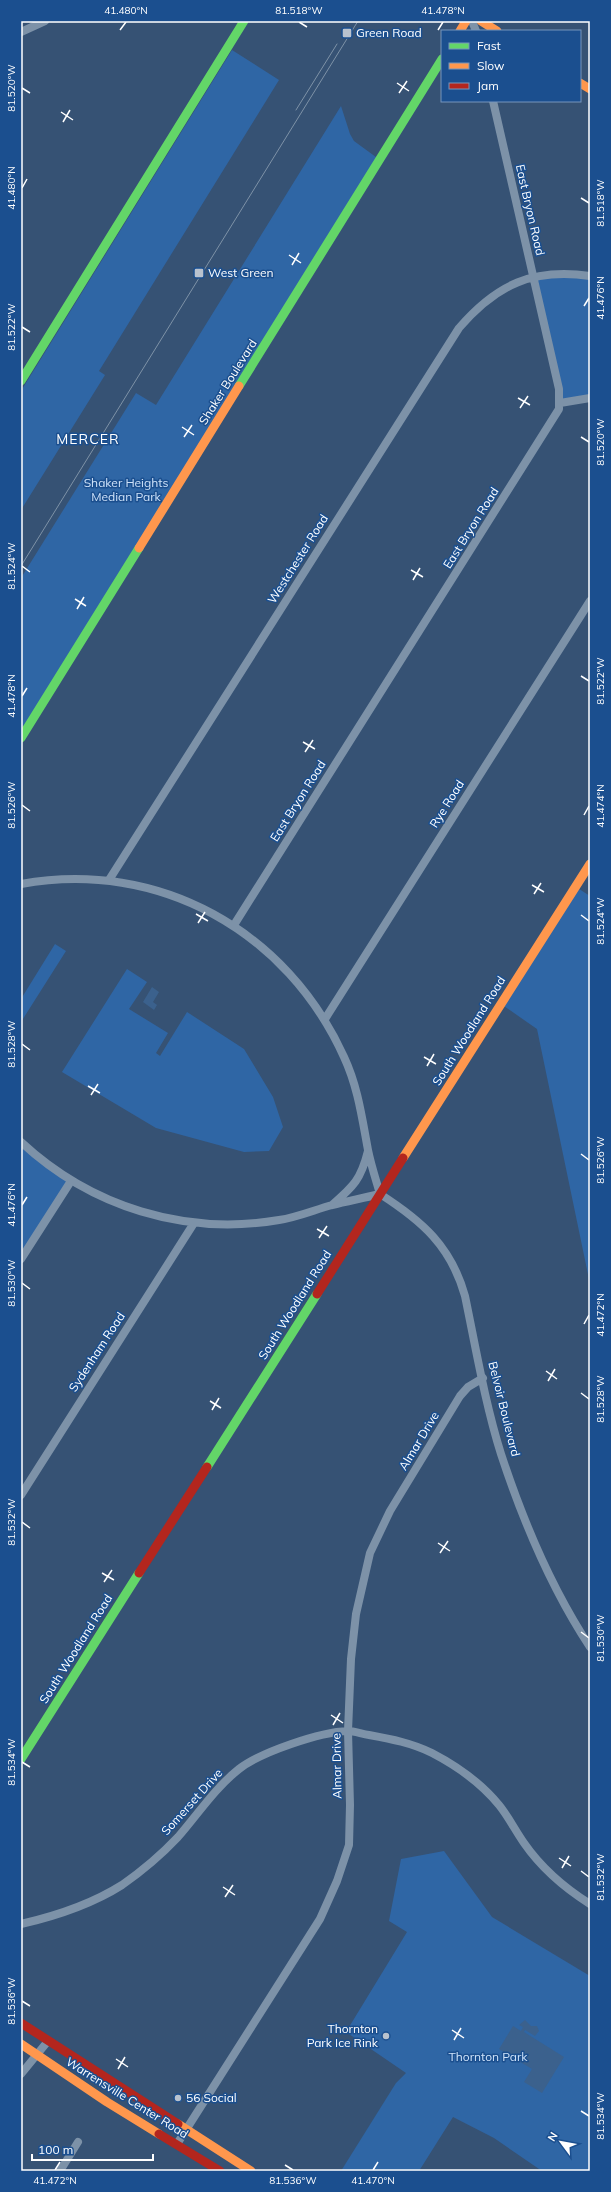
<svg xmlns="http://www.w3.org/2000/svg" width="611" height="2192" font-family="Mulish,sans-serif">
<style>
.green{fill:#2f66a5}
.water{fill:#3b618d}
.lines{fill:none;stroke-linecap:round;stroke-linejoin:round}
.street{stroke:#7d92a8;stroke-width:8}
.fast{stroke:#63d668;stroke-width:9}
.slow{stroke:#ff974d;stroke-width:9}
.jam{stroke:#b3261e;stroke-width:9}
.tram{stroke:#7e92a7;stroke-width:1}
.ticks{fill:none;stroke:#fff;stroke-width:1.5}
.poi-dot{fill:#b9c2ce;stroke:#1b4f8f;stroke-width:1.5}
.labels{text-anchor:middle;stroke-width:3;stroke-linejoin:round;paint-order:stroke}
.poi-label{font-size:12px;fill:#fff;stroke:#1b4f8f;text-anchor:start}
.street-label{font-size:12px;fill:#fff;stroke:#1b4f8f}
.park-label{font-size:12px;fill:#cfe3fa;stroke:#1b4f8f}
.quarter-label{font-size:14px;letter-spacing:1px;fill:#fff;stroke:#1b4f8f}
.neatline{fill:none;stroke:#fff;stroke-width:1.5}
.ticks-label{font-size:10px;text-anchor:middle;fill:#fff}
</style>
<rect width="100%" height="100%" fill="#365274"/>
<path class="green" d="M232,50L279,80L99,371L105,375L21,510V391Z
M341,106L350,134L354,141L380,160L21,738V578L136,393L156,405Z
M590,276V398L560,403L533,277Z
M576,887L590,896V1284L537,1029L501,1004Z
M55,944L66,951L21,1022V999Z
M127,969L147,982L129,1009L168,1033L156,1053L160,1056L187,1012L244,1049L273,1097L283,1127L269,1151L244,1152L156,1128L62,1072Z
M21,1142L71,1181L21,1259Z
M444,1851L492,1917L590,1976V2171H542L494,2138L453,2117L419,2171H341L396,2083L406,2073L346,2032L407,1932L389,1921L401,1859Z"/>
<path class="water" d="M152,987L159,992L153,1002L157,1005L154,1010L143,1002Z
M525,2020L531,2026H537L539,2031L535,2036L525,2030L524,2032L564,2057L542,2093L524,2082L532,2069L499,2049L513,2026L521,2031L523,2027L519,2025Z"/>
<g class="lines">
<path class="street" d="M472,21L476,31
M21,32L45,21
M560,403L590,398
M109,880L459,328C497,284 533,268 590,276
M21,884C159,859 287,931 344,1057C358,1087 362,1118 368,1150C371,1165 376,1180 380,1194
M234,925L559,409V389L493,101
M325,1019L590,601
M21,1142C91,1207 185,1236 279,1220C298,1217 314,1210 332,1205C348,1201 364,1198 380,1194
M380,1194C422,1221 451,1246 465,1296C476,1349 485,1403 501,1454C523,1521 551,1588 590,1647
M332,1205C354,1186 361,1179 368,1151
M21,1259L71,1181
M21,1495L194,1223
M21,1924C56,1916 92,1904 122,1885C142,1871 162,1854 178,1837C198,1814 215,1788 239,1769C261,1752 320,1732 348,1731C354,1731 362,1734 369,1735C391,1739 412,1743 432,1753C457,1766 481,1783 499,1805C508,1816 515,1830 524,1843C542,1869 563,1887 590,1904
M21,2074L48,2041
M177,2144L320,1919L337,1881L349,1845L350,1805L348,1731L351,1659L356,1614L370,1553L390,1511L460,1396L468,1387L483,1378
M60,2171L78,2142"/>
<path class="fast" d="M21,381L244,21
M239,386L442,59
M21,738L139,548
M207,1467L317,1294
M21,1759L139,1573"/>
<path class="slow" d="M481,21L497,31
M460,31L466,21
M580,83L590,89
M139,548L239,386
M403,1158L590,864
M21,2044L107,2102L159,2134
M178,2124L251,2171"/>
<path class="jam" d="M317,1294L403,1158
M139,1573L207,1467
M21,2023L178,2124
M159,2134L220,2171"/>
<path class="tram" d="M296,110L337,44
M21,566L358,21"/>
</g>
<path class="ticks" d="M299,22L307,27M120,30L126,22M438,30L443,22M397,83L409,91M22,88L30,93M399,93L407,81M61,112L73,120M63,122L70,110M22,188L27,179M581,198L589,203M289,255L301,263M292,265L299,253M584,306L589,298M22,327L30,332M518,398L530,405M520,408L528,396M182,427L194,435M184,437L192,425M581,437L589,442M22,566L30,572M411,570L423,577M413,580L420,568M75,599L86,606M77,609L84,597M581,676L589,681M22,696L27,688M303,742L315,749M305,752L313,740M22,805L30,811M584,815L589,806M532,885L544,892M534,894L541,883M196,914L208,921M581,915L589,921M198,923L205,912M22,1044L30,1050M424,1057L436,1064M427,1066L434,1054M88,1086L100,1093M91,1095L98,1084M581,1154L589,1160M22,1205L27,1197M317,1229L329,1236M319,1238L327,1226M22,1283L30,1289M584,1324L589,1315M546,1371L557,1379M548,1381L555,1369M581,1393L589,1399M210,1401L221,1408M212,1410L219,1398M22,1522L30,1528M438,1543L450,1551M440,1553L448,1541M102,1573L114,1580M104,1582L112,1570M581,1632L589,1638M331,1715L343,1723M333,1725L340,1713M22,1762L30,1767M559,1858L571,1866M562,1868L569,1856M581,1871L589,1877M223,1887L235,1895M225,1897L233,1885M22,2001L30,2006M452,2030L464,2038M454,2040L461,2028M116,2059L128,2067M118,2069L125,2057M581,2111L589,2116M285,2165L293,2170M55,2170L60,2162M373,2170L378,2162"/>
<g class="poi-dot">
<rect x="342" y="28" width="10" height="10" rx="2"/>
<rect x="194" y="268" width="10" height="10" rx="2"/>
<circle cx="386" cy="2036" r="4"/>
<circle cx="178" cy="2098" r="4"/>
</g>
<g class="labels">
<g class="poi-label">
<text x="356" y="37">Green Road</text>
<text x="208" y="277">West Green</text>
<text x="378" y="2033" text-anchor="end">Thornton<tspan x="378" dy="14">Park Ice Rink</tspan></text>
<text x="186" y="2102">56 Social</text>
</g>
<g class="street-label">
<text transform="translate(530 210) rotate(77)" y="4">East Bryon Road</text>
<text transform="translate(228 382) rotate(-58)" y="4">Shaker Boulevard</text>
<text transform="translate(471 528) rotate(-58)" y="4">East Bryon Road</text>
<text transform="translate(298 559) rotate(-58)" y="4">Westchester Road</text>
<text transform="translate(298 801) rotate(-58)" y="4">East Bryon Road</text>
<text transform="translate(447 804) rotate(-58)" y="4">Rye Road</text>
<text transform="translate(469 1031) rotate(-58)" y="4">South Woodland Road</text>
<text transform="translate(295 1305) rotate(-58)" y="4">South Woodland Road</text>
<text transform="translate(97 1352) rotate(-57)" y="4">Sydenham Road</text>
<text transform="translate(504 1409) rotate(76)" y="4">Belvoir Boulevard</text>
<text transform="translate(419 1441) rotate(-59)" y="4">Almar Drive</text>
<text transform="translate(76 1649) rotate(-58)" y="4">South Woodland Road</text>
<text transform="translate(337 1766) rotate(-91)" y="4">Almar Drive</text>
<text transform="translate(192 1802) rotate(-48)" y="4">Somerset Drive</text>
<text transform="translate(127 2098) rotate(32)" y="4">Warrensville Center Road</text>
</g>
<g class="park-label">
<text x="126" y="487">Shaker Heights<tspan x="126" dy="14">Median Park</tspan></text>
<text x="488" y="2061">Thornton Park</text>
</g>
<g class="quarter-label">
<text x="88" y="444">MERCER</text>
</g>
</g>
<rect width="611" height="2192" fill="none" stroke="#1b4f8f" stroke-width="44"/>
<rect x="441" y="30" width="140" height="72" fill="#1b4f8f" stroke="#7695bc"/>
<rect x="449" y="43" width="20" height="6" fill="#63d668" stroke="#7695bc"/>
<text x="477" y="50" font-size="12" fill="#ffffff">Fast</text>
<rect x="449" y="63" width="20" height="6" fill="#ff974d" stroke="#7695bc"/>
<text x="477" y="70" font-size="12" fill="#ffffff">Slow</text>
<rect x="449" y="83" width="20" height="6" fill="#b3261e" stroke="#7695bc"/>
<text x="477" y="90" font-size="12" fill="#ffffff">Jam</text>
<g transform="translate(561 2142) rotate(302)" stroke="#1b4f8f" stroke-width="3" paint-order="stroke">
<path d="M0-3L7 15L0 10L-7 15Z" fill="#ffffff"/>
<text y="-6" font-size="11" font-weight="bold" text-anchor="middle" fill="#ffffff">N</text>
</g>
<path d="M32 2154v6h121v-6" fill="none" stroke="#ffffff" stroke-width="2"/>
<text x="38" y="2154" font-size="12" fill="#ffffff" stroke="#1b4f8f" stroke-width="3" paint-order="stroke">100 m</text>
<rect x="22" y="22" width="567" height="2148" class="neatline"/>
<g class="ticks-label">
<text x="126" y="14">41.480°N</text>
<text x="299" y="14">81.518°W</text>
<text x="443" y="14">41.478°N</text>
<text transform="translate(11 88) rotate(-90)" y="4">81.520°W</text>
<text transform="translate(11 188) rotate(-90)" y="4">41.480°N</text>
<text transform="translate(600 203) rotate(-90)" y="4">81.518°W</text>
<text transform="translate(600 298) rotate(-90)" y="4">41.476°N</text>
<text transform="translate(11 327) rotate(-90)" y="4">81.522°W</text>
<text transform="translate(600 442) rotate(-90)" y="4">81.520°W</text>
<text transform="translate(11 566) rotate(-90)" y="4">81.524°W</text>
<text transform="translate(600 681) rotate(-90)" y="4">81.522°W</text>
<text transform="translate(11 696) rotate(-90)" y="4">41.478°N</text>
<text transform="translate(11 805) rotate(-90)" y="4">81.526°W</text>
<text transform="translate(600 806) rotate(-90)" y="4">41.474°N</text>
<text transform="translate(600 921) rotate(-90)" y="4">81.524°W</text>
<text transform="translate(11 1044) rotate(-90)" y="4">81.528°W</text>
<text transform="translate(600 1160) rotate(-90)" y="4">81.526°W</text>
<text transform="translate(11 1205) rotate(-90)" y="4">41.476°N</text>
<text transform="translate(11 1283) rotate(-90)" y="4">81.530°W</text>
<text transform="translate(600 1315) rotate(-90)" y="4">41.472°N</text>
<text transform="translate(600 1399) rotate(-90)" y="4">81.528°W</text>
<text transform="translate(11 1522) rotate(-90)" y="4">81.532°W</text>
<text transform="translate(600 1638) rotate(-90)" y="4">81.530°W</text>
<text transform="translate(11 1762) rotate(-90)" y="4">81.534°W</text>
<text transform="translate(600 1877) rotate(-90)" y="4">81.532°W</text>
<text transform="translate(11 2001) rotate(-90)" y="4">81.536°W</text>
<text transform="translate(600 2116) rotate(-90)" y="4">81.534°W</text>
<text x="55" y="2184">41.472°N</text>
<text x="293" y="2184">81.536°W</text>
<text x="373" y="2184">41.470°N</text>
</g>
</svg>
